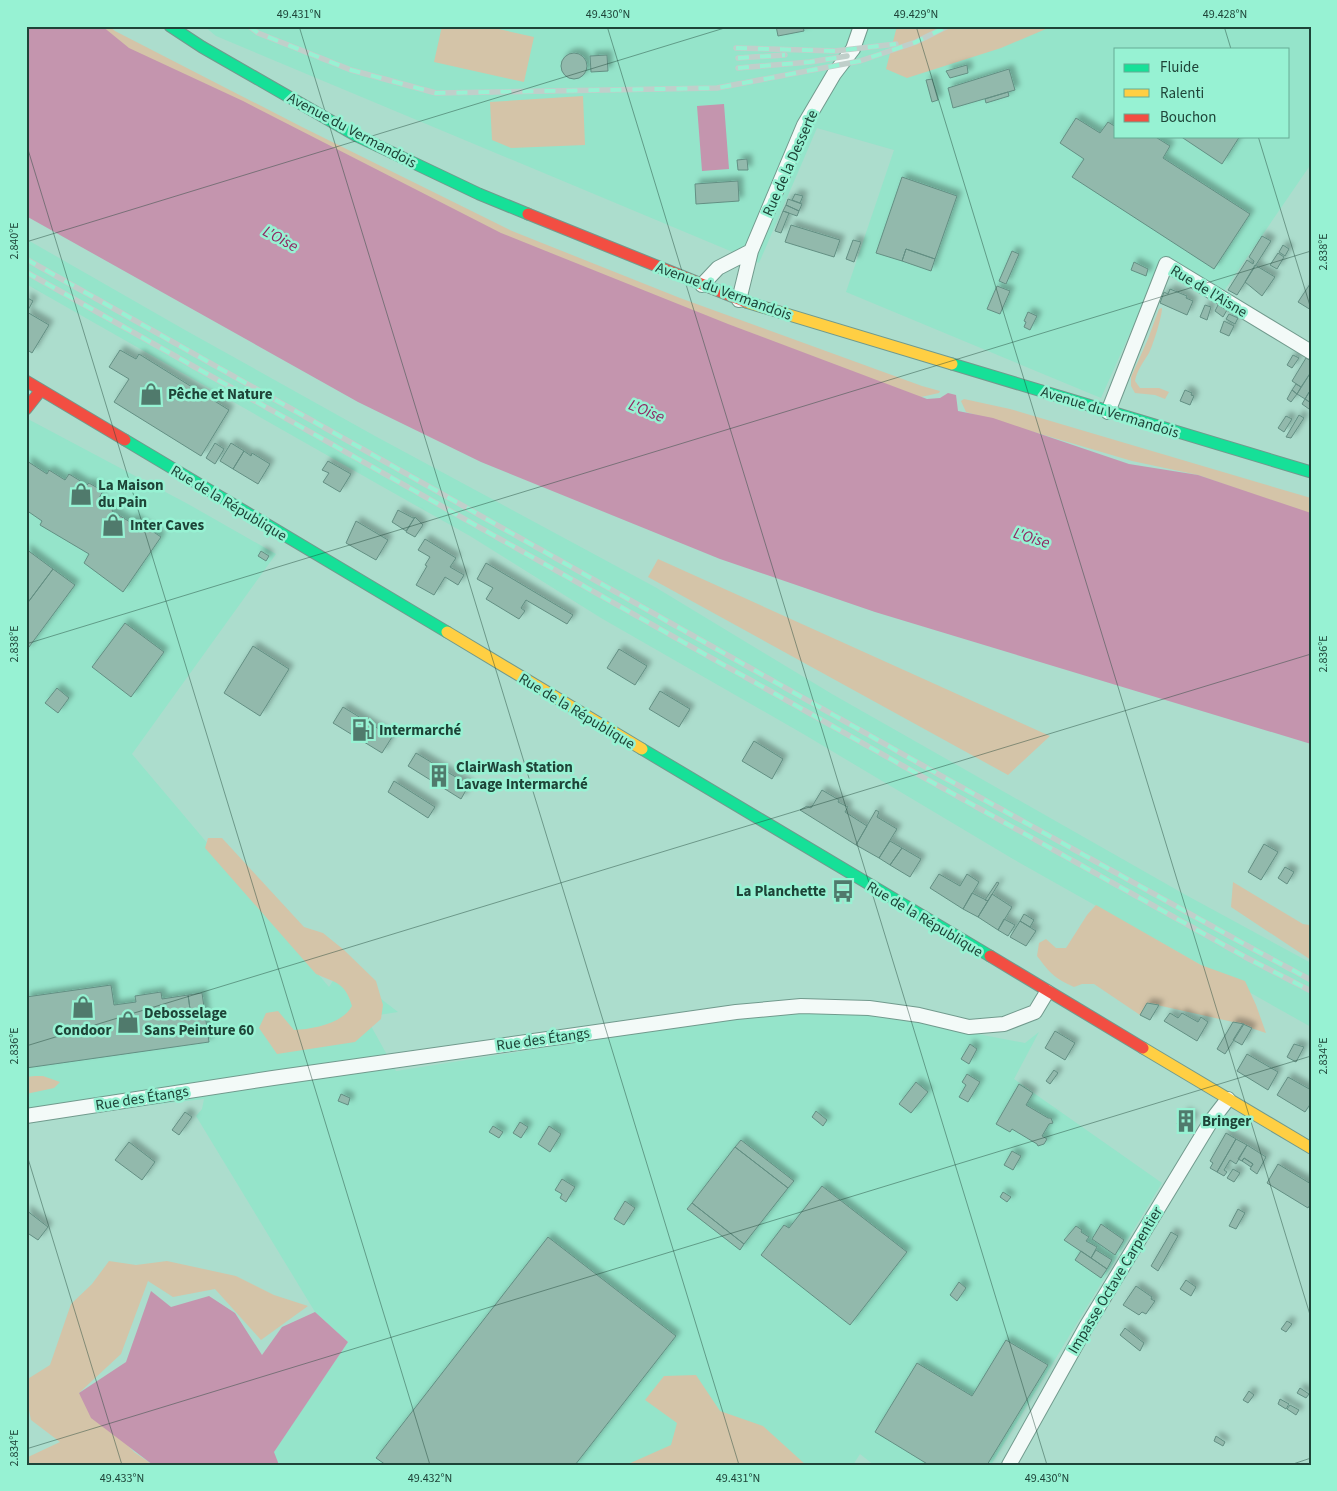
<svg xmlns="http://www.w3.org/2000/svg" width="1337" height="1491" font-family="'Source Sans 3',sans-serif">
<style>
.built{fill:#95e4ca;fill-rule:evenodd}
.green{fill:#d4c4a8}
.water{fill:#c495ae}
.building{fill:#92b9ac;stroke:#638f83;filter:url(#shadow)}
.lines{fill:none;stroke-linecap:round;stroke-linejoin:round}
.street-casing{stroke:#719a8d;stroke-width:16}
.fast-casing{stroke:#719a8d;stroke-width:13}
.slow-casing{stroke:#719a8d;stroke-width:13}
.jam-casing{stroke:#719a8d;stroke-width:13}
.street{stroke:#f3faf8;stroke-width:14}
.fast{stroke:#16e098;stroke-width:11}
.slow{stroke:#ffcf43;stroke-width:11}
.jam{stroke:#f24e42;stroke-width:11}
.rail-casing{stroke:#c0cfca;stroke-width:5.5}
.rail{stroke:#97f2d3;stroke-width:4;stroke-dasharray:11;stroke-linecap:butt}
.ticks{fill:none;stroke:#1e4438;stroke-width:1;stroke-opacity:0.45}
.labels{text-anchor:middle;stroke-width:5;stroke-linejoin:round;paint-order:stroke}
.street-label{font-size:15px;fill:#1e4438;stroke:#97f2d3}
.poi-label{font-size:15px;font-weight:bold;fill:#1e4438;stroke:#97f2d3;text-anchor:start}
.water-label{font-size:16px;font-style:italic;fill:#902863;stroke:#97f2d3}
.neatline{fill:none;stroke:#1e4438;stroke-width:2}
.ticks-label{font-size:12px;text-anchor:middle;fill:#1e4438}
</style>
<defs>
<filter id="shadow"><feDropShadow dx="4.5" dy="-4.5" stdDeviation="2.5" flood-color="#0004"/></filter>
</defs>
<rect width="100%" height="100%" fill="#acddcd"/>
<path class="built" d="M204,26H1311V164L1224,291L1164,257L1101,398L846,292L894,150L817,128L759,263L216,36ZM1116,49H1288V136H1116Z
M26,239L185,330L375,436L655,587L832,694L1184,894L1311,963V1027L1013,859L805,735L601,618L470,536L383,487L26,284Z
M26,418L188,504L276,554L132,754L329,987L341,968L398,1012L366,1017L396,1071L752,1015L811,1011L884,1016L1025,1043L1039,1032L1014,1079L1162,1183L991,1465H874L860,1454L853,1465H268L266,1463L348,1342L315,1312L196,1116L202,1109L204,1099L26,1119Z"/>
<path class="green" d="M91,26H109L115,31L302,127L512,231L680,298L922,386L940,391L939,393L912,399L622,291L207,95Z
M442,26H485L534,37L524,82L434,62Z
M897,26H1053L1001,48L907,78L886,69Z
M583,96L585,145L511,148L492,140L490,102Z
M1162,308C1162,317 1153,345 1149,353C1143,363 1137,370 1135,381L1140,388H1159L1169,392L1165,399L1155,395L1135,393L1131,386V377L1148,339L1159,309Z
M964,399L1010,409L1311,498V515L1198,475L1132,461L966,412L961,401Z
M658,559L1050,736L1008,775L648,577Z
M208,838H222L304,927L323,933L344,950L376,981L383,1005L381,1019L355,1042L277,1054L259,1028L266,1013L278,1011L294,1030C313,1029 342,1024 352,1006C345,982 336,983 316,974L205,848Z
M1233,882L1303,924L1309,925L1311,924V960L1231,907Z
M1096,905L1201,965L1245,981L1256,1005L1266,1033L1233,1022L1148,1003L1140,1015L1094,984H1082L1074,987C1054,978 1050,973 1037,956L1039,943L1046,939L1056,948H1066L1087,915Z
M35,1076H43L60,1082L54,1088L26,1094V1077Z
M109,1261L136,1265L167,1261L236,1276L274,1295L308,1306L261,1340L215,1289L173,1297L148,1281L121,1354L79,1393L134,1452L153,1465H26V1458L60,1442L31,1420L26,1395V1380L50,1365L71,1304L92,1284Z
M696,1375L720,1411L763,1426L806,1465H626L671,1445L677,1423L645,1400L664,1376Z"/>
<path class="water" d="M26,26H102L129,48L243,101L501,233L728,324L927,399L940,398L948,393L956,395L958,411L993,418L1129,464L1198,475L1311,513V744L875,612L720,559L481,462L358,402L26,216Z
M724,104L729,169L702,171L697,106Z
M151,1291L171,1307L209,1296L235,1313L262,1355L282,1327L315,1312L348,1342L274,1452L279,1465H153L91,1418L79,1393L126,1362Z"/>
<path class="building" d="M776,26H803L804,31L778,36Z
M561 66a13 13 0 1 1 26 0a13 13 0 1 1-26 0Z
M607,55L608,71L591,72L590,56Z
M967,65L968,73L950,78L946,71Z
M1009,69L1015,90L953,108L948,88Z
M932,79L938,100L932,102L926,80Z
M1008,92L1009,96L986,103L985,99Z
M1076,118L1100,133L1108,122L1116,127V136H1154L1170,146L1163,158L1250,214L1214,269L1072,177L1084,159L1060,143Z
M1180,136H1240L1222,164Z
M747,159L748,170H738L737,160Z
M902,177L957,196L935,259L906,249L902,261L876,253Z
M738,181L739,201L696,204L695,184Z
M795,194L803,196L800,203L792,200Z
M788,199L802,204L799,211L786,205Z
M786,205L799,211L797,216L783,211Z
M783,211L789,213L781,233L775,231Z
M791,225L840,240L834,257L785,242Z
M1262,236L1271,241L1237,295L1228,290L1247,260L1253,264L1254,261L1249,257Z
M853,240L861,242L854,262L846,259Z
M1283,245L1289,249L1285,256L1279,252Z
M906,249L935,259L931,271L902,261Z
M1012,251L1019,254L1006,284L999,281Z
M1278,253L1284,257L1277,269L1270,265Z
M1134,262L1148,269L1146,276L1131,270Z
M1255,265L1275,277L1262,296L1245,282Z
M1310,284H1311V310L1298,302Z
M997,286L1010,291L1000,314L987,309Z
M1170,289L1187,296L1186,298L1193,301L1187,315L1160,303L1164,292L1168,294Z
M26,297L33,301L27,312L49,325L32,353L26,349Z
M1205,305L1211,307L1207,320L1200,317Z
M1218,305L1227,310L1223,317L1215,311Z
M1028,312L1037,316L1030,330L1024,327L1026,322L1024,321Z
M1229,314L1238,318L1235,324L1226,319Z
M1224,321L1234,326L1229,336L1220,332Z
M120,350L136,359L139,354L229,410L201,456L114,402L129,379L109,367Z
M1293,355L1299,358L1292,368L1287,365Z
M1306,358L1311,361V372L1301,387L1292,381Z
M1311,372V389L1305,399L1297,394Z
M1296,384L1301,387L1297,394L1292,390Z
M1311,389V403L1305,399Z
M1185,390L1192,393L1191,395L1194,396L1190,405L1180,401Z
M1292,390L1297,394L1291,402L1287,399Z
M1305,399L1311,403L1309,409L1302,404Z
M1299,415L1304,418L1291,438L1286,437Z
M1286,416L1292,419L1284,432L1278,428Z
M215,443L224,449L215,464L206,458Z
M231,443L244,451L233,469L220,461Z
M244,451L251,456L252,453L270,464L258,484L233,469Z
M27,461L47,474L49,470L65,480L69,474L87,485L89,483L103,491L98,500L113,509L112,511L130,522L133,518L161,537L123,592L84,563L89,554L40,525L42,521L26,510Z
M328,461L351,474L340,492L323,482L329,473L322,470Z
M398,510L413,518L415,517L406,531L392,522Z
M415,517L423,525L415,537L406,532Z
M356,521L388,540L376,560L346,543Z
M425,539L456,558L450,567L464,575L458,585L445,577L434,595L416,585L427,566L425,565L430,557L418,550Z
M26,549L53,569L26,605Z
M261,551L269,556L266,561L258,556Z
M486,563L573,615L567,624L526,600L521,608L525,611L519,619L486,599L493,588L477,579Z
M53,569L75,585L26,651V605Z
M125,623L164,652L131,697L92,667Z
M253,646L289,669L260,716L224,693Z
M619,649L647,666L635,685L607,668Z
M57,688L69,698L58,713L45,703Z
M660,691L690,709L679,727L649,709Z
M343,707L392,737L382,753L333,723Z
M754,741L783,759L772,779L742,761Z
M416,753L469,785L461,799L408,766Z
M394,781L435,807L428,818L388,792Z
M822,790L839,800L838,802L848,807L845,812L867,826L856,845L800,810L807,806L811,808Z
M876,810L879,812L877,817L897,829L879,858L856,845Z
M890,841L902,848L890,865L879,858Z
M1264,844L1278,852L1261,880L1248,872Z
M902,848L921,859L910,877L890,865Z
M1285,867L1294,872L1287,884L1278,878Z
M939,874L960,886L967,874L979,882L963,909L930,888Z
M997,882L999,883L988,901L985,900Z
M972,893L988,901L978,917L963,909Z
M992,894L1012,907L998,930L978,917Z
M1024,914L1034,920L1030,927L1020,921Z
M1004,919L1015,925L1008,936L998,930Z
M1020,921L1036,931L1026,946L1010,937Z
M111,985L114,1005L136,1002L135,996L161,992L162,999L188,995L191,1016L205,1014L209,1042L26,1068V997Z
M202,993L205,1014L191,1016L188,995Z
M1147,1003L1159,1005L1150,1020L1140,1015Z
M1170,1013L1178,1018L1182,1013L1198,1022L1201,1017L1208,1022L1197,1041L1164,1021Z
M1233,1022L1244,1024L1225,1054L1217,1049Z
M1243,1024L1252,1028L1242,1045L1233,1040Z
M1055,1031L1075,1043L1065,1060L1045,1048Z
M970,1044L977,1049L969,1064L961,1059Z
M1294,1044L1304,1047L1296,1062L1287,1057Z
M1247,1054L1278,1072L1268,1090L1237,1071Z
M1054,1070L1058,1073L1050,1084L1046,1081Z
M967,1074L980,1082L968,1102L959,1097L966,1085L962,1082Z
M1288,1077L1311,1090V1103L1305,1112L1277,1095Z
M916,1082L928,1092L911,1113L899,1104Z
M1019,1084L1033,1093L1026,1105L1048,1118H1051L1053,1123L1049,1124L1042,1136L1047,1139L1044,1144L1038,1146L1037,1144L1012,1129L1010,1132L996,1124Z
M341,1094L350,1098L348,1105L338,1101Z
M816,1111L827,1120L823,1126L812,1117Z
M185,1112L192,1117L179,1135L172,1130Z
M1185,1112L1194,1118L1186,1130L1177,1124Z
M520,1122L528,1127L521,1138L513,1133Z
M493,1126L503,1132L499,1138L489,1132Z
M549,1126L561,1134L550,1152L538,1144Z
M1226,1133L1236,1139L1217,1172L1210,1168L1213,1163L1210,1161Z
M1236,1139L1247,1145L1236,1164L1230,1160L1224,1170L1227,1172L1224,1176L1217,1172Z
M741,1140L794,1181L788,1188L735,1147Z
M129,1142L155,1162L142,1180L115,1160Z
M1247,1145L1266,1157L1257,1174L1250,1169L1253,1164L1244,1158L1242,1161L1238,1159Z
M735,1147L788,1188L744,1244L692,1203Z
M1012,1151L1021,1156L1013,1170L1004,1165Z
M1244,1158L1253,1164L1251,1167L1242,1161Z
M1278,1164L1311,1184V1203L1308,1208L1267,1183Z
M1233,1169L1240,1173L1234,1182L1227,1178Z
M562,1179L575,1187L566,1202L560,1198L562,1194L555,1190Z
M822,1186L907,1252L850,1325L761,1255L784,1225L789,1228Z
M1003,1192L1011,1197L1007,1202L1000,1197Z
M625,1201L635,1208L624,1225L614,1219Z
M692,1203L744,1244L740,1250L687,1209Z
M1238,1209L1245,1213L1236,1229L1229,1226Z
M26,1210L48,1227L38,1240L26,1232Z
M1101,1224L1124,1240L1115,1255L1092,1239Z
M1076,1226L1082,1230L1081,1232L1089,1237L1086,1241L1097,1247L1091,1258L1064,1240Z
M1171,1232L1178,1236L1158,1271L1151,1266Z
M548,1237L676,1336L575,1465H386L376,1458Z
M1096,1250L1112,1260L1107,1269L1091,1258Z
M1081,1251L1107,1269L1101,1278L1075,1260Z
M1186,1280L1196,1287L1191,1296L1180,1289Z
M959,1282L966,1288L957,1301L950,1295Z
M1136,1286L1152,1297L1151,1299L1155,1301L1146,1314L1142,1312L1139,1315L1123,1305Z
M1287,1321L1292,1324L1286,1332L1281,1329Z
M1125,1328L1144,1343L1140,1351L1120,1335Z
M1006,1340L1048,1365L987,1465H929L875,1432L917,1363L972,1396Z
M1300,1388L1309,1394L1306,1398L1297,1393Z
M1249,1391L1254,1395L1248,1403L1243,1400Z
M1280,1399L1289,1404L1286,1409L1278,1404Z
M1290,1405L1299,1410L1296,1415L1287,1409Z
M1216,1436L1225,1442L1223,1446L1214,1441Z"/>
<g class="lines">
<defs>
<path id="street" d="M702,285L718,268L751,251
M739,300L751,251L804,125L834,74L853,49L861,26
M1108,412L1166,264L1311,352
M26,1116L273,1078L736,1012L801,1006L869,1008L919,1015L969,1027L1004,1024L1035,1012L1047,992
M1009,1465L1086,1327L1211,1121L1228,1099"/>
<path id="fast" d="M170,26L202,47L357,136L479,194L528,214
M952,364L1311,472
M125,440L447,632
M642,749L990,956"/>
<path id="slow" d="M746,302L952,364
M447,632L642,749
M1143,1048L1311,1148"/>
<path id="jam" d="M528,214L746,302
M26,381L125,440
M26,409L41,390
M990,956L1143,1048"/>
</defs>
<use href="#street" class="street-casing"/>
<use href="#fast" class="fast-casing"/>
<use href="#slow" class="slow-casing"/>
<use href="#jam" class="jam-casing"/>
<use href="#street" class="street"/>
<use href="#fast" class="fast"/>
<use href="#slow" class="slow"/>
<use href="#jam" class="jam"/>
<defs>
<path id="rail" d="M249,26L258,33L351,70L436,93L717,88L860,61L916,42L948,26
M736,48L835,51L896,44
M738,58L785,55
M738,68L810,62L847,56
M26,259L945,778L1255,950L1311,980
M26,272L905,767L1249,959L1311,991"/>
</defs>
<use href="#rail" class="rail-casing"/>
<use href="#rail" class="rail"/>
</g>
<path class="ticks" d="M299,26L739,1465M607,26L1047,1465M916,26L1311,1318M1224,26L1231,49M1258,136L1311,309M26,143L430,1465M26,242L731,26M26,644L1311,251M26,1046L1311,654M26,1152L122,1465M26,1449L1311,1056M1290,1465L1311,1458"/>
<defs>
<symbol id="shop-bare" viewBox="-9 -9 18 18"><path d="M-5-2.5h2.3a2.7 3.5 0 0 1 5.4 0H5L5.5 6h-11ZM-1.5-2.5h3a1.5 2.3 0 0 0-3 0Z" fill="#507a6c" stroke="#97f2d3" stroke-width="2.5" paint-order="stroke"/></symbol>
<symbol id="fuel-bare" viewBox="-9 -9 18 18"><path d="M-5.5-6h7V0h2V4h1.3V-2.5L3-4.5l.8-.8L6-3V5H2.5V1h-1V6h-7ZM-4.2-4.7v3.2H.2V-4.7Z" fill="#507a6c" stroke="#97f2d3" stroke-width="2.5" paint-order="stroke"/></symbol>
<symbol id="building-bare" viewBox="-9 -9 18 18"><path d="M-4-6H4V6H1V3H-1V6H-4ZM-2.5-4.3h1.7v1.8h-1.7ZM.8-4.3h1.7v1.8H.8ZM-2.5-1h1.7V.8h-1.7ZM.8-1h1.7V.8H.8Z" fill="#507a6c" stroke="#97f2d3" stroke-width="2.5" paint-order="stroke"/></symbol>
<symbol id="bus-bare" viewBox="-9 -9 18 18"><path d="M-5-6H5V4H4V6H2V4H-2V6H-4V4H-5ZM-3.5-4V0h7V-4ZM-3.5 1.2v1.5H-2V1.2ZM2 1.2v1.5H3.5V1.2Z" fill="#507a6c" stroke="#97f2d3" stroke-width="2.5" paint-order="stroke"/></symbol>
</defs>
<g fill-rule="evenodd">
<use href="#shop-bare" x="135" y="378" width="32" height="32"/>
<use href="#shop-bare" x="65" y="478" width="32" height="32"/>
<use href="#shop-bare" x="97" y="509" width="32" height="32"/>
<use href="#fuel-bare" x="347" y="714" width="32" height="32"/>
<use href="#building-bare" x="423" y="760" width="32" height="32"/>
<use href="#bus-bare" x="827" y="875" width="32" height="32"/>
<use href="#shop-bare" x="67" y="991" width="32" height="32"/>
<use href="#shop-bare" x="112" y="1006" width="32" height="32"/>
<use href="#building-bare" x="1170" y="1105" width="32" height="32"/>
</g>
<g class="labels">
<g class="street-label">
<text transform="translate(352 130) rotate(28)" y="5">Avenue du Vermandois</text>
<text transform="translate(790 163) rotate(-66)" y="5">Rue de la Desserte</text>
<text transform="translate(724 291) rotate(20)" y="5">Avenue du Vermandois</text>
<text transform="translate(1209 291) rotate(31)" y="5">Rue de l'Aisne</text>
<text transform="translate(1110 412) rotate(17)" y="5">Avenue du Vermandois</text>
<text transform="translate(229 503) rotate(31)" y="5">Rue de la République</text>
<text transform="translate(577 711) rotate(31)" y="5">Rue de la République</text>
<text transform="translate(925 919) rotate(31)" y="5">Rue de la République</text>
<text transform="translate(543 1039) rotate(-8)" y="5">Rue des Étangs</text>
<text transform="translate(142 1098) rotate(-9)" y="5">Rue des Étangs</text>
<text transform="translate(1115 1280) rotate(-59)" y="5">Impasse Octave Carpentier</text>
</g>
<g class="poi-label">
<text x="168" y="399">Pêche et Nature</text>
<text x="98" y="490">La Maison<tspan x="98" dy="17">du Pain</tspan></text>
<text x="130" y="530">Inter Caves</text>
<text x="379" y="735">Intermarché</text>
<text x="456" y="772">ClairWash Station<tspan x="456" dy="17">Lavage Intermarché</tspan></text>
<text x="826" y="896" text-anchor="end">La Planchette</text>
<text x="144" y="1018">Debosselage<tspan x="144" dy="17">Sans Peinture 60</tspan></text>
<text x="83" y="1035" text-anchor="middle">Condoor</text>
<text x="1202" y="1126">Bringer</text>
</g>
<g class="water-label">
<text transform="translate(281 238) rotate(28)" y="6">L'Oise</text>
<text transform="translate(647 410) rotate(22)" y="6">L'Oise</text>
<text transform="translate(1032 537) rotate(17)" y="6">L'Oise</text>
</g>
</g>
<rect width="1337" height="1491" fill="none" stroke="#97f2d3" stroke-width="55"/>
<rect x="1114" y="48" width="175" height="90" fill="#97f2d3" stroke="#67ac95"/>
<rect x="1124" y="64" width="25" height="8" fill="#16e098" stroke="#67ac95"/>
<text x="1160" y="72" font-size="15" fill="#1e4438">Fluide</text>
<rect x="1124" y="89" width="25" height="8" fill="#ffcf43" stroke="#67ac95"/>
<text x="1160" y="98" font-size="15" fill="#1e4438">Ralenti</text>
<rect x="1124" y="114" width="25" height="8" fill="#f24e42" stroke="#67ac95"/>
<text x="1160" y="122" font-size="15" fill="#1e4438">Bouchon</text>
<rect x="28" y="28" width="1282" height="1436" class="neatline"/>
<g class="ticks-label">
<text x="299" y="18">49.431°N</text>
<text x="608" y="18">49.430°N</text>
<text x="916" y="18">49.429°N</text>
<text x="1225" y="18">49.428°N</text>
<text transform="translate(14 241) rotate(-90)" y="4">2.840°E</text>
<text transform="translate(1323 252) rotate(-90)" y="4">2.838°E</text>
<text transform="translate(14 644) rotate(-90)" y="4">2.838°E</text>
<text transform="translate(1323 654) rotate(-90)" y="4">2.836°E</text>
<text transform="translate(14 1046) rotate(-90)" y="4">2.836°E</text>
<text transform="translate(1323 1056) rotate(-90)" y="4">2.834°E</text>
<text transform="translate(14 1448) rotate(-90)" y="4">2.834°E</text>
<text x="122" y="1482">49.433°N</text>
<text x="430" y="1482">49.432°N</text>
<text x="738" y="1482">49.431°N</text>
<text x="1047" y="1482">49.430°N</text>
</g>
</svg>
